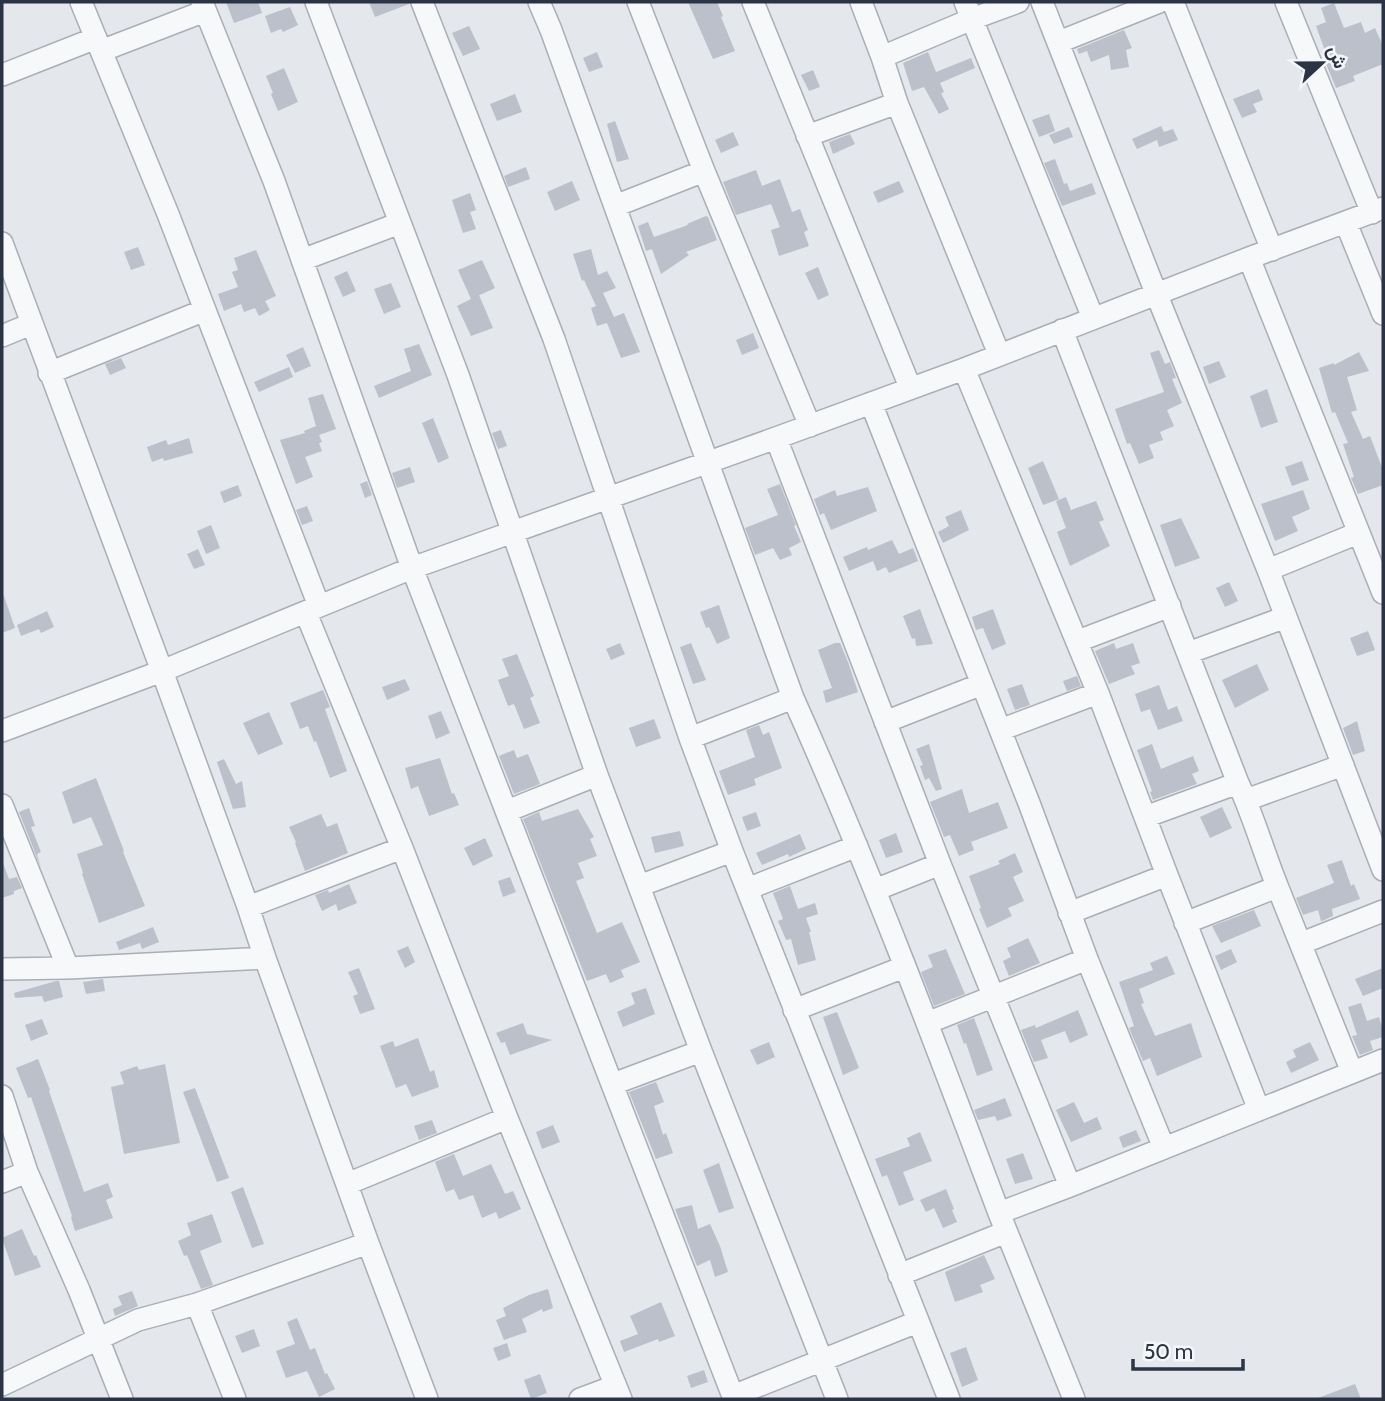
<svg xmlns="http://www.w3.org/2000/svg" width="1385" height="1401" font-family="Cabin,Vazirmatn,sans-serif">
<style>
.building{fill:#bbc0ca}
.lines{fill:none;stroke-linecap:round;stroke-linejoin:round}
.minor-casing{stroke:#a9aeb7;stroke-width:24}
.minor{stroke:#f7f8fa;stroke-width:21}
</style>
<rect width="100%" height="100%" fill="#e4e7ec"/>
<path class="building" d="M226,2H258L262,13L234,23Z
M369,2H409V4L375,17Z
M688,2H717L723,16L721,17L735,51L713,59Z
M1334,3L1344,28L1361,22L1365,33L1375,28L1383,46V64L1353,76L1355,81L1336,88L1326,64L1329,62L1316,26L1326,22L1321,8Z
M290,7L298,25L283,32L281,29L271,33L265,16Z
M469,26L480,49L463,56L452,33Z
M1124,30L1132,48L1126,50L1129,67L1111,70L1109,55L1091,62L1087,51L1079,54L1077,49Z
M597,52L603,67L589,72L583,58Z
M928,52L936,72L971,58L975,68L940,83L944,92L941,93L949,109L939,114L924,87L912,91L903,63Z
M284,68L298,102L278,111L271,94L273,93L266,76Z
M813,70L820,87L809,91L801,75Z
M1259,89L1263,100L1253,104L1257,112L1242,118L1233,99Z
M515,94L522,112L497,121L490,104Z
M1049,114L1055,131L1039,137L1032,120Z
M615,121L629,159L617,162L607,124Z
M1161,126L1164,132L1173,129L1178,140L1159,147L1157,140L1137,149L1132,139Z
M1069,127L1073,137L1054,144L1049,135Z
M733,132L739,145L721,153L715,140Z
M850,134L855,144L833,154L829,142Z
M1055,159L1064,184L1067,183L1070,191L1092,183L1096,194L1062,206L1044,163Z
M526,167L530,179L508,187L504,176Z
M756,170L762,186L780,179L792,212L800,209L808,230L804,232L809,246L779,256L771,230L780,227L771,204L736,215L723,182Z
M572,181L580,200L555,211L547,192Z
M899,181L904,192L878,203L873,192Z
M470,193L476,210L470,212L476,229L463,233L452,200Z
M706,216L708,217L717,240L686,252L689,255L661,274L652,249L646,251L638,226L648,222L654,237L688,225L687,224Z
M138,247L145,265L131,270L124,252Z
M591,249L598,275L607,271L616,288L603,293L614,317L624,313L640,352L621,358L607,323L597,326L591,308L596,306L584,280L582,281L573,254Z
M256,250L276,296L265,301L270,310L259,316L255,308L244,312L241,304L224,311L218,294L238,287L232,272L238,270L234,258Z
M482,260L495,288L471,299L458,270Z
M818,267L829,295L818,300L805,273Z
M347,271L356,291L343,297L334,277Z
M391,283L401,307L384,314L374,289Z
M479,295L493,328L471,336L457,306Z
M753,333L759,348L742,355L736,340Z
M419,344L432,375L379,398L374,386L411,371L404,349Z
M303,347L311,366L295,373L286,355Z
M1159,350L1165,364L1170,362L1176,378L1172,379L1182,403L1167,410L1174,426L1160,432L1163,440L1149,445L1154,458L1139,464L1130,443L1127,444L1115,409L1164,392L1150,353Z
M1359,352L1369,371L1347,377L1357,410L1351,412L1363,439L1370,436L1383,470V485L1358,494L1351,478L1354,477L1343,444L1348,443L1335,412L1332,413L1319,368L1334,363V365Z
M121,358L126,368L110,375L105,364Z
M1219,361L1226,377L1209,384L1203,367Z
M289,367L293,377L259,392L254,382Z
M1267,389L1278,422L1261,428L1250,396Z
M323,394L336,429L319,435L322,442L319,443L322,451L305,457L313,477L296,484L280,440L305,433L304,431L316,426L308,398Z
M433,418L449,458L438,463L422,423Z
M501,430L507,446L498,449L492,433Z
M189,438L193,453L164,461L163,458L152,462L147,447L166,440L168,445Z
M1043,461L1059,499L1043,505L1028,468Z
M1302,461L1309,480L1292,486L1285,467Z
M410,467L415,482L397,488L392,473Z
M367,481L372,495L365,498L360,484Z
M780,484L796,525L794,526L801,542L789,548L792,555L780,560L773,548L755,555L745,528L778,515L767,489Z
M238,485L242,496L224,503L220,492Z
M868,487L877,511L831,530L824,513L820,515L814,499L835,490L837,496Z
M1303,490L1310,509L1292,517L1298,531L1275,541L1261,504Z
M1066,497L1071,510L1096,501L1104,520L1099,522L1110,546L1070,566L1057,532L1066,528L1056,501Z
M307,506L313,521L302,525L296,510Z
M961,510L969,530L943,543L938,532L949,526L945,517Z
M1181,518L1200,558L1175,567L1160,525Z
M211,525L220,548L206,554L197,531Z
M892,540L899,554L913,548L918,561L889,573L886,567L877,571L873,561L849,571L843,557L867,547L868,550Z
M198,549L205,565L194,569L187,554Z
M1229,582L1238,601L1225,607L1216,588Z
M2,596H4L15,628L2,633Z
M719,605L730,638L717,644L709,627L706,628L700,612Z
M920,609L933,644L916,646L915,638L912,639L903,616Z
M993,609L1006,644L992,650L983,628L976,630L972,617Z
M47,611L54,627L41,633L39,629L21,636L17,625Z
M1368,631L1375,650L1357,656L1350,638Z
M620,643L625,654L611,660L606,649Z
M691,643L706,680L693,684L680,647Z
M835,643H840L848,662L858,692L826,703L823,691L832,688L818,650Z
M1114,643L1116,649L1133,643L1140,663L1131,666L1135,674L1109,684L1095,651Z
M517,654L534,696L530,698L540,723L524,729L514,704L508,706L498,680L509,676L502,659Z
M1257,664L1269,690L1235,708L1222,680Z
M1077,676L1081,686L1067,691L1063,681Z
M405,679L410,690L387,700L382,687Z
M1022,684L1030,705L1015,710L1007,689Z
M1159,685L1168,710L1177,706L1183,721L1158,730L1150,709L1141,712L1135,694Z
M323,690L330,707L325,709L347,771L330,778L316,741L314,742L308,726L300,729L290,703Z
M441,711L450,733L436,739L428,716Z
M269,712L283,744L258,755L243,723Z
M654,719L661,738L636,747L629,728Z
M1357,721L1365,751L1353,755L1343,728Z
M759,725L763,735L769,732L782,768L754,779L756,785L728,795L719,771L755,757L746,730Z
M929,744L942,789L936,791L929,778L925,780L920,766L923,765L916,749Z
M1152,744L1161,769L1193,756L1199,771L1192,774L1197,784L1153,800L1150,792L1152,791L1137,750Z
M514,750L517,758L528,754L540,784L514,794L499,756Z
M440,758L452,794L454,793L459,805L429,816L418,786L411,789L405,768Z
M224,759L236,784L242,781L246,807L233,809L217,762Z
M96,778L124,851L123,852L145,906L99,923L82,874L83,873L77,854L103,845L91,817L73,824L62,792Z
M962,789L969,813L998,802L1008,828L971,842L974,850L959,856L950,835L944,837L930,802Z
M1222,807L1232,828L1210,838L1200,817Z
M29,808L35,826L31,827L41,852L37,854L41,868L19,812Z
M578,809L594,837L590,839L597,856L578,863L584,878L576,881L597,933L622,922L640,962L621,970L624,977L610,983L606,974L587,981L523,819L539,812L542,821Z
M756,812L761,826L747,831L742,817Z
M321,814L327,827L337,823L348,853L305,871L295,843L296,842L289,827Z
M680,831L684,846L655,853L651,837Z
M896,833L903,852L886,858L879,840Z
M800,834L806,849L789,857L788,854L762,865L756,853Z
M485,838L493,856L473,866L464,848Z
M1015,853L1023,872L1013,877L1024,901L1008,908L1012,916L987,928L979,909L981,908L969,876L1000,864L998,861Z
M1342,860L1351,886L1354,884L1360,899L1332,909L1333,916L1322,921H1321L1318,910L1303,915L1296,898L1334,883L1327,865Z
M2,863H3L9,879L17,877L22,888L14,891V894L2,898Z
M510,877L516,892L503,897L498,881Z
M349,884L357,903L338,911L336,904L322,911L315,895L328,890L329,893Z
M790,886L798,909L815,903L818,914L806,918L811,932H809L816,960L798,965L791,939L786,940L778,921L783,919L773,893Z
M1254,910L1261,926L1221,943L1212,926Z
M153,927L159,942L142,949L140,943L119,950L116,942Z
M1028,938L1040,963L1009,976L1003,961L1011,957L1007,948Z
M408,946L415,962L405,968L397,951Z
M946,949L965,994L934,1006L921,972L933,967L928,955Z
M1231,949L1237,962L1221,970L1215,956Z
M1167,956L1175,974L1139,989L1144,1003L1141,1004L1155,1036L1191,1023L1202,1057L1157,1076L1150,1058L1143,1061L1129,1028L1134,1026L1119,982L1153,970L1150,963Z
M359,968L375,1009L360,1014L353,996L358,994L348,972Z
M1383,968V988L1363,996L1355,979Z
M103,979L105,991L86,994L83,982Z
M56,981H59L63,997L44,1002L42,996L15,998L14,993Z
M646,988L655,1014L623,1027L617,1012L635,1004L631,993Z
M1361,1003L1367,1021L1379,1017L1383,1031V1037L1370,1041L1373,1050L1360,1055L1352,1036L1357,1035L1348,1007Z
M1078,1010L1088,1035L1070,1043L1065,1031L1041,1040L1048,1058L1034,1062L1021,1030L1035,1025L1036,1028Z
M837,1012L859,1068L843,1075L823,1017Z
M974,1018L993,1070L977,1076L966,1043L964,1044L957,1025Z
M42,1019L48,1034L31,1041L25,1025Z
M523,1023L527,1034L552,1040L510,1055L505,1042L501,1043L496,1033Z
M418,1038L430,1072L434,1070L439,1087L412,1097L406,1084L396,1088L380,1046L393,1041L395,1047Z
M769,1042L775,1057L757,1065L750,1050Z
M1310,1042L1319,1060L1291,1073L1286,1062L1296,1057L1293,1050Z
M38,1059L50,1090L49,1091L84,1192L108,1183L113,1197L106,1200L113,1218L75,1231L71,1217L72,1216L31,1097L28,1098L16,1068Z
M165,1064L180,1143L124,1154L111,1087L124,1084L120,1072L137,1066L139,1070Z
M656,1082L664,1102L654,1106L663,1135L666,1133L673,1153L656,1159L629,1092Z
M195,1088L229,1178L217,1182L183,1092Z
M1005,1098L1012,1116L997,1121L995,1116L978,1120L974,1110Z
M1074,1102L1084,1123L1097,1117L1102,1129L1071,1142L1056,1110Z
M432,1120L437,1133L419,1140L414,1126Z
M553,1125L560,1142L542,1149L536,1132Z
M1136,1130L1141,1141L1123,1148L1119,1137Z
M920,1132L932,1161L903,1172L914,1200L899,1206L887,1175L882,1177L875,1159L910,1146L907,1138Z
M1023,1153L1033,1179L1015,1184L1006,1159Z
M454,1154L463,1176L491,1164L505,1194L513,1191L521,1209L499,1219L496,1212L482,1218L473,1195L459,1200L454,1189L446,1192L435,1162Z
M719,1163L734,1208L719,1213L703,1170Z
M243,1187L264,1244L252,1248L231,1192Z
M946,1189L954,1209L952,1210L957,1222L943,1228L934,1208L926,1212L920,1200Z
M692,1205L698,1229L710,1224L720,1246L728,1272L715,1277L710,1260L697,1266L675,1209Z
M212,1214L222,1242L200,1251L213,1285L201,1289L187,1255L184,1256L178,1241L191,1235L187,1223Z
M22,1229L34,1256L36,1255L41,1267L15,1276L2,1238Z
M984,1255L995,1279L980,1285L983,1292L955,1302L945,1272Z
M548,1289L553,1308L543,1312L542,1309L522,1319L527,1332L504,1340L496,1320L506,1316L503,1308L529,1295Z
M132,1291L138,1306L115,1316L113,1309L122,1305L118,1296Z
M661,1302L675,1336L659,1342L658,1339L624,1352L620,1341L638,1334L630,1316Z
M297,1318L310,1350L315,1348L325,1374L327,1373L335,1389L319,1397L307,1371L286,1378L276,1351L295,1344L287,1322Z
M254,1329L260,1346L242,1353L235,1336Z
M507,1343L511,1356L498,1361L493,1348Z
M966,1347L978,1380L962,1387L950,1353Z
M704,1370L708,1382L691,1388L687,1376Z
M540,1374L547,1393L531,1399L524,1380Z
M1355,1384L1361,1399H1318V1398Z"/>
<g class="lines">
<defs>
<path id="minor" d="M81,2L168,214L319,606
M202,2L274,181L412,568L734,1399
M316,2L458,375L597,775L701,1051L837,1399
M422,2L554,339L690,738L732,851L949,1399
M539,2L551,30L793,698C869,867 934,1040 999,1213L1070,1186L1383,1060
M638,2L704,171L810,426
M753,2L910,387
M861,2L882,57L897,103L999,354
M965,2L1093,318
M1042,2L1156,293L1268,570L1383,870
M1173,2L1272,250
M1286,2L1372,213
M1059,42L1159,2
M101,51L205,11
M882,57L972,19L1018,2
M2,75L96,38
M807,136L897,103
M615,206L704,171
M1346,223L1383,314
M2,243L162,671L248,907L265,958L368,1243L427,1399
M1249,258L1383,593
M302,260L400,223
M1062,330L1238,783C1254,817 1264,854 1278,888C1303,950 1328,1011 1352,1072
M2,336L31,324
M964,369L1098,693L1167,875L1259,1110
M49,373L205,310
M871,403L1029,803L1087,959L1164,1148
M776,438L940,864L1070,1186
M1268,570L1358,533
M306,613L402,848L507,1118L621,1399
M1078,641L1170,606
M1188,653L1286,617
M885,722L982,684
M1000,730L1098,693
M2,731L162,671L412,568L776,438L964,369L1249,258L1383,208
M690,738L793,698
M1246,800L1343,765
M2,805L68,968
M507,811L597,775
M1145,817L1238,783
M639,886L732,851
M747,889L857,846
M875,890L940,864
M248,907L402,848
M1069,913L1167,875
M1185,923L1277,887
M1302,943L1383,911
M2,969L68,968L265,958
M794,1010L904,967
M927,1023L1087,959
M613,1084L701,1051
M2,1096L27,1172L2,1182
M27,1172L79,1290L122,1399
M347,1184L507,1118
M999,1213L1074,1399
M899,1275L1006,1232
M2,1385L138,1320L197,1304
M733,1396L917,1322
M235,1399L197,1304L368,1243
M580,1399L615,1386"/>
</defs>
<use href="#minor" class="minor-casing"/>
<use href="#minor" class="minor"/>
</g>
<rect width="1385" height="1401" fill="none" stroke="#2b3445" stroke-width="7"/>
<g transform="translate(1322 63) rotate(68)" stroke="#f4f6f9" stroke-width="5" paint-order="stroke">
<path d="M0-5L12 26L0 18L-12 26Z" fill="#2b3445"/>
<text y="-10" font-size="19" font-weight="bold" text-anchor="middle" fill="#2b3445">ش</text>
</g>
<path d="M1133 1359v10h110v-10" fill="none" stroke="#2b3445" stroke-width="3.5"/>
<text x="1144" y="1359" font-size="21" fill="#2b3445" stroke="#f4f6f9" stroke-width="5" paint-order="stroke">50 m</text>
</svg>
